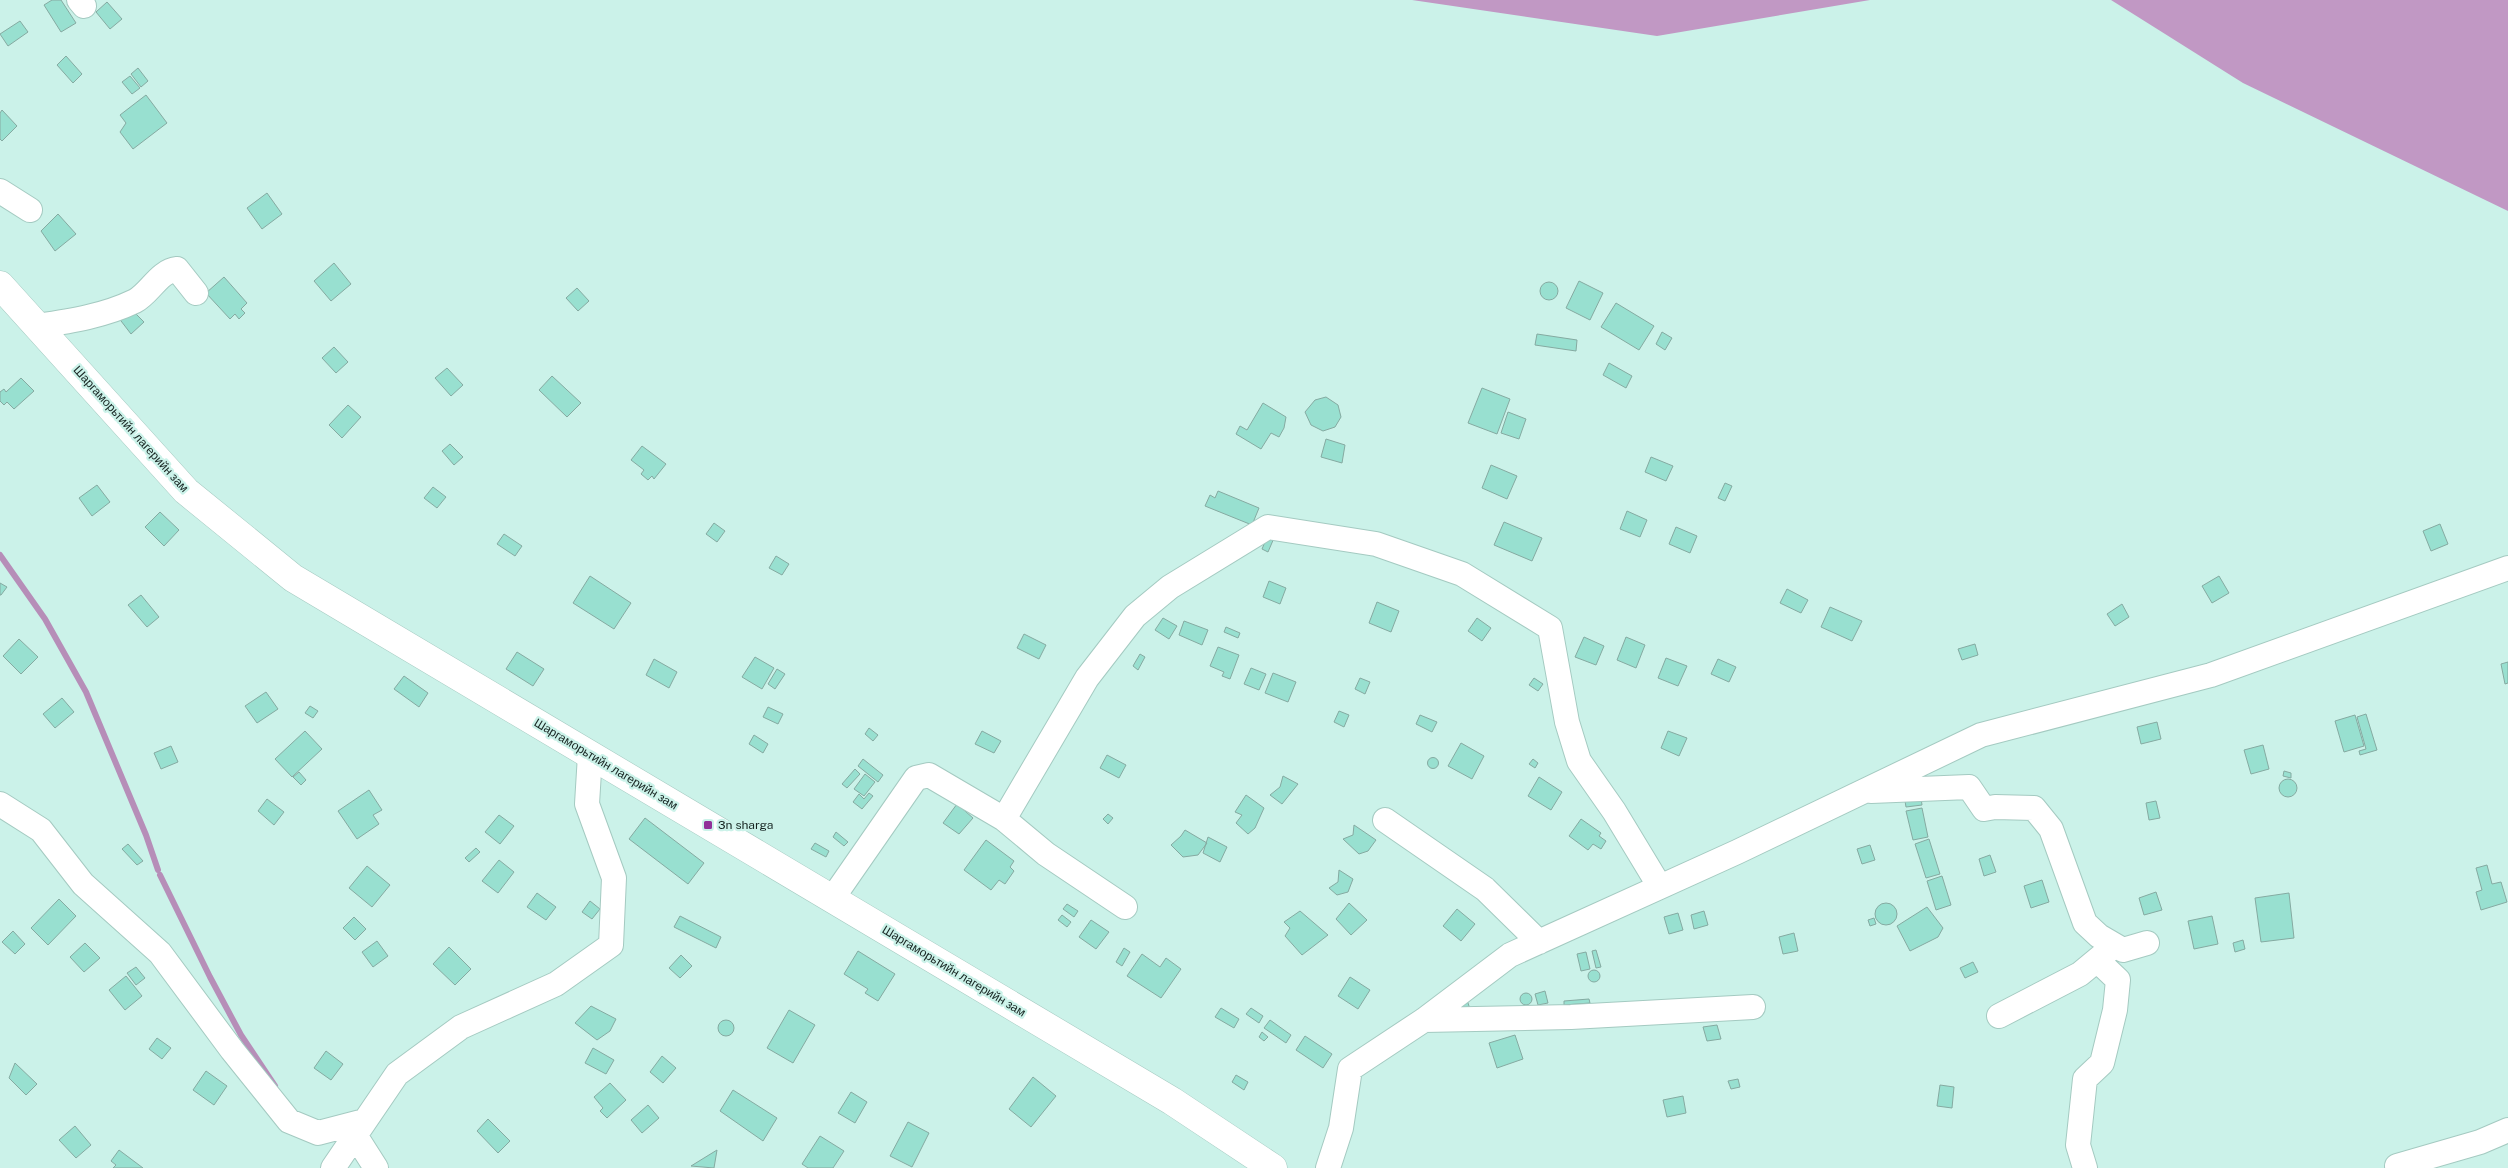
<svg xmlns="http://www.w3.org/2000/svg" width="2508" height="1168" font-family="'Public Sans',sans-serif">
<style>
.forest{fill:#c198c4}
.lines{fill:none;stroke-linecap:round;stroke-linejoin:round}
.stream{stroke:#b68eb8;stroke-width:6}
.building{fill:#98e0d0;stroke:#85aaa1}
.minor-casing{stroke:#a4cac1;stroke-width:26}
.tertiary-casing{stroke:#a4cac1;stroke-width:29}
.minor{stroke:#fff;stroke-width:24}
.tertiary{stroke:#fff;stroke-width:28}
.poi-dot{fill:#913199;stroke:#cbf2e9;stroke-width:2}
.labels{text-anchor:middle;stroke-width:4.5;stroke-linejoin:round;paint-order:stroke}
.street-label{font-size:12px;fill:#162421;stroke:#cbf2e9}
.poi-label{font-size:12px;fill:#162421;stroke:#cbf2e9;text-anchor:start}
</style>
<rect width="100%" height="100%" fill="#cbf2e9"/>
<path class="forest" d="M1412,0H1870L1657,36Z
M2111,0H2508V211L2243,83Z"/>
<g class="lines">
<path class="stream" d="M0,555L45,619L86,692L146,835L158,870
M160,875L210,977L241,1035L275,1086"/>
</g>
<path class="building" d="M52,0H61L76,23L61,32L44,5Z
M107,2L122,19L110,29L96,12Z
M20,21L28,32L8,46L0,34Z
M66,56L82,74L73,83L57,65Z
M138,68L148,81L141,87L131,74Z
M130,76L140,88L132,94L122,82Z
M146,95L167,123L133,149L120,132L126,123L120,115Z
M2,110L17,126L2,141L0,139V113Z
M267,193L282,214L262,229L247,208Z
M58,214L76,234L55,251L41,231Z
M334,263L351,284L331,301L314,281Z
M224,277L247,303L241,309L245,313L239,319L235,314L230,319L206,293Z
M1579,281L1603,293L1590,320L1566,308Z
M1540 291a9 9 0 1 1 18 0a9 9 0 1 1-18 0Z
M577,288L589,301L578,311L566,298Z
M1616,303L1654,326L1639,350L1601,327Z
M130,308L144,322L131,334L118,317Z
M1662,332L1672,338L1665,350L1656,344Z
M1537,334L1577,340L1576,351L1535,345Z
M334,347L348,362L336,373L322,358Z
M1609,363L1632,376L1626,388L1603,375Z
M447,368L463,385L451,396L435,378Z
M552,376L581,403L567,417L539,390Z
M21,378L34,391L14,409L7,402L4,405L0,401V392L4,389L6,392Z
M1482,388L1510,399L1497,434L1468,423Z
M1326,397L1338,405L1341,417L1335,427L1323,431L1311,425L1305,412L1315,400Z
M1263,403L1286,417L1284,428L1279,437L1271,433L1261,449L1236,434L1240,426L1247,430Z
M348,405L361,417L342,438L329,425Z
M1508,412L1526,419L1519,439L1501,433Z
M1326,439L1345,445L1342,463L1321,457Z
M450,444L463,457L454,465L442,451Z
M642,446L666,464L654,479L652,476L648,480L641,474L644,470L631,460Z
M1651,457L1673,466L1666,481L1645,472Z
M1491,465L1517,476L1507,499L1482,488Z
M1725,483L1732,486L1725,501L1718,498Z
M97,485L110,502L92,516L79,498Z
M433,487L446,497L437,508L424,498Z
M1218,491L1259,508L1252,525L1205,506L1210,495L1215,498Z
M1627,511L1647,520L1640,537L1620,529Z
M160,512L179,530L164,546L145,527Z
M1504,522L1542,538L1532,561L1494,545Z
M714,523L725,531L717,542L706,534Z
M2440,524L2448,544L2431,551L2423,531Z
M1676,527L1697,536L1690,553L1669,544Z
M504,534L522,546L515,556L497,544Z
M1268,535L1274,538L1268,552L1262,549Z
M776,556L789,564L782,575L769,568Z
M590,576L631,603L614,629L573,603Z
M2219,576L2229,593L2212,603L2202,586Z
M1269,581L1286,588L1280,604L1263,597Z
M0,583L7,587L1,595H0Z
M1787,589L1808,600L1801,613L1780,603Z
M141,595L159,617L147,627L128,605Z
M1377,602L1399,611L1391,632L1369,623Z
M2122,604L2129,617L2115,626L2107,614Z
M1830,607L1862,621L1852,641L1821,627Z
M1163,618L1177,626L1169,639L1155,630Z
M1477,618L1491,628L1482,641L1468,631Z
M1184,621L1208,630L1202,645L1179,635Z
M1226,627L1240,633L1238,638L1224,632Z
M1024,634L1046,645L1039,659L1017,648Z
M1584,637L1604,646L1596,665L1575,657Z
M1626,637L1645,645L1636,668L1617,660Z
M19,639L38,657L21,674L3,656Z
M1975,644L1978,655L1962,660L1958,649Z
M1218,647L1239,655L1230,679L1222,676L1224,672L1210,666Z
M517,652L544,669L533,686L506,669Z
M1140,654L1145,657L1138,670L1133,666Z
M755,657L774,668L762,689L742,677Z
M1666,658L1687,666L1678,686L1658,678Z
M654,659L677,672L669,688L646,675Z
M1718,659L1736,667L1729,682L1711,674Z
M2508,662V683L2505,684L2501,664Z
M1251,668L1266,674L1259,690L1244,684Z
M777,669L785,674L775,689L768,684Z
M1273,673L1296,682L1288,702L1265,693Z
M404,676L428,693L419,707L394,689Z
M1360,678L1370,682L1365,694L1355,689Z
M1534,678L1543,684L1538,691L1529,685Z
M266,692L278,709L257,723L245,706Z
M62,698L74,712L55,728L43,714Z
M310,706L318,711L313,718L305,713Z
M768,707L783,714L778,724L763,717Z
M1339,711L1349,715L1344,727L1334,722Z
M2366,714L2377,750L2360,755L2359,751L2366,749L2357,717Z
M1420,715L1437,722L1432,732L1416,724Z
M2355,715L2364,746L2344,752L2335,721Z
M2157,722L2161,739L2141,744L2137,727Z
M869,728L878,735L873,741L865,734Z
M305,731L322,749L292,777L275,759Z
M982,731L1001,741L994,753L975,744Z
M1668,731L1687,738L1679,756L1661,748Z
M754,735L768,744L763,753L749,744Z
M1461,743L1484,756L1472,779L1448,766Z
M2263,745L2269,769L2251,774L2244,750Z
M171,746L178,762L161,769L154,753Z
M1107,755L1126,765L1119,778L1100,768Z
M1427.5 763a5.5 5.5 0 1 1 11 0a5.5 5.5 0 1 1-11 0Z
M863,759L883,775L878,782L858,766Z
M1533,759L1538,763L1535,768L1529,764Z
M855,769L860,774L847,788L842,784Z
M2284,771L2291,773V778L2283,776Z
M299,772L306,780L301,785L293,777Z
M865,774L875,782L864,796L854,789Z
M1283,776L1298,784L1282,804L1270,795L1280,787Z
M1539,777L1562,792L1551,810L1528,796Z
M2279 788a9 9 0 1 1 18 0a9 9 0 1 1-18 0Z
M369,790L382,810L373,815L379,824L357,839L338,811Z
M869,793L873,796L862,809L853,802L859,794L864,799Z
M1246,795L1264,808L1255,828L1248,834L1236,823L1242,815L1235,812Z
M1921,798L1922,805L1906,807L1905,801Z
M267,799L284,812L274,825L258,811Z
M2156,801L2160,818L2149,820L2146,803Z
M957,804L973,818L959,834L943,823Z
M1922,808L1928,837L1913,840L1906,811Z
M1108,814L1113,818L1108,824L1103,819Z
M499,815L514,826L500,844L485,832Z
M645,818L704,863L688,884L629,839Z
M1581,819L1601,833L1599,836L1606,841L1601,849L1593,844L1588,850L1569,836Z
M1354,825L1376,840L1368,851L1359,854L1343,839L1353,835Z
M1185,830L1207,843L1198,855L1183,857L1171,845L1181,836Z
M836,832L848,842L844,846L833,837Z
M1208,837L1227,847L1220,862L1203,853Z
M1929,839L1940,874L1926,878L1915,844Z
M986,840L1014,861L1010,867L1014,871L1005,884L999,880L991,890L964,870Z
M815,843L829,851L826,857L811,849Z
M128,844L143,861L137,865L122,849Z
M1870,845L1875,860L1862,864L1857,849Z
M476,848L480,852L469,862L465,858Z
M1990,855L1996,872L1984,876L1979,859Z
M499,860L514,872L498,893L482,881Z
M2487,865L2492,884L2501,882L2507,902L2481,910L2476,892L2482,890L2476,868Z
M367,866L390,885L372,907L349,888Z
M1339,870L1353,879L1348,892L1337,895L1329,888L1338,882Z
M1942,876L1951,905L1936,910L1927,881Z
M2042,880L2049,902L2031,908L2024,886Z
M2156,892L2162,910L2144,915L2139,898Z
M537,893L556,907L546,920L527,907Z
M2289,893L2294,938L2261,942L2255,898Z
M59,899L76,916L48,945L31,928Z
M590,901L600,909L592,919L582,912Z
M1349,903L1367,920L1351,935L1336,919Z
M1875 914a11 11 0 1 1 22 0a11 11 0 1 1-22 0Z
M1067,904L1078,911L1074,917L1063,909Z
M1927,907L1943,928L1938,937L1910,951L1897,926Z
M1457,909L1475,924L1461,941L1443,926Z
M1300,911L1328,935L1302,955L1285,936L1290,928L1284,922Z
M1704,911L1708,925L1694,929L1691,915Z
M1678,913L1683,930L1669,934L1664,917Z
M1062,915L1071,922L1067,927L1058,920Z
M680,916L721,937L716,948L674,927Z
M2212,916L2218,944L2194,949L2188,921Z
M354,917L366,929L355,940L343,928Z
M1874,918L1876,924L1870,926L1868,920Z
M1091,920L1109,932L1096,949L1079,937Z
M13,931L25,944L15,954L2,942Z
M1794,933L1798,951L1783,954L1779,937Z
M2243,940L2245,949L2235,952L2233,943Z
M377,941L388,956L373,967L362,952Z
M85,943L100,958L84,972L70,957Z
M449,947L471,969L455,985L433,964Z
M1124,948L1130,952L1122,966L1116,962Z
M1596,950L1601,967L1596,968L1592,951Z
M858,951L895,974L878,1001L865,993L868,989L844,974Z
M1586,952L1590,969L1581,971L1577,954Z
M1142,954L1160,967L1166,958L1181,969L1161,998L1127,976Z
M681,955L692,966L680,978L669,968Z
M1973,962L1978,972L1965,978L1960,968Z
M136,967L145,978L136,985L127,973Z
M1588 976a6 6 0 1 1 12 0a6 6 0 1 1-12 0Z
M126,976L142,996L125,1010L109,990Z
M1350,977L1370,990L1358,1009L1338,996Z
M1545,991L1548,1003L1538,1005L1535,994Z
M1520 999a6 6 0 1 1 12 0a6 6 0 1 1-12 0Z
M1589,999L1590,1003L1564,1005V1001Z
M1467,1000L1470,1009L1461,1012L1459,1003Z
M591,1006L616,1019L610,1031L597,1040L575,1023Z
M1221,1008L1239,1019L1234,1028L1215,1017Z
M1251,1008L1263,1016L1259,1023L1246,1014Z
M789,1010L815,1025L793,1063L767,1048Z
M718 1028a8 8 0 1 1 16 0a8 8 0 1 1-16 0Z
M1270,1020L1291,1035L1286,1043L1264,1028Z
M1717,1025L1721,1039L1707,1041L1703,1027Z
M1262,1032L1268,1037L1264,1041L1259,1037Z
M1515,1035L1523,1059L1497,1068L1489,1043Z
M1305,1036L1332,1054L1323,1068L1296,1050Z
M157,1038L171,1048L162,1059L149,1049Z
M593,1048L614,1060L606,1074L585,1063Z
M326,1051L343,1064L331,1080L314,1068Z
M662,1056L676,1068L663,1083L650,1072Z
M15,1063L37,1084L26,1095L9,1078Z
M206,1071L227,1086L214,1105L193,1090Z
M1236,1075L1248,1082L1244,1090L1232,1082Z
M1033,1077L1056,1096L1031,1127L1009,1109Z
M1738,1079L1740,1087L1731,1089L1728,1081Z
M610,1083L626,1100L607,1118L600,1111L603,1108L594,1097Z
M1940,1085L1954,1087L1952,1108L1937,1106Z
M733,1090L777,1118L763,1141L720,1111Z
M851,1092L867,1102L855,1123L838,1113Z
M1683,1096L1686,1113L1667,1117L1663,1100Z
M648,1105L659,1118L642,1133L631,1120Z
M488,1119L510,1141L498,1153L477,1131Z
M908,1122L929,1133L912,1167L890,1156Z
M75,1126L91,1145L76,1158L59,1140Z
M820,1136L844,1151L833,1168H808L802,1164Z
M119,1150L143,1168H113L116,1165L111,1161Z
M717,1150L714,1168L691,1166Z"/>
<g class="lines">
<defs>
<path id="minor" d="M79,0L84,6
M0,191L30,210
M38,326C71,321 104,316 135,301C150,293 159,271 177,269L196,293
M1871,791L1969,787L1984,809L1995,807L2034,808L2051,829L2085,923L2099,936L2123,950L2147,943
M0,804L41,830L83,884L160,953L232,1050L289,1121L318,1133L364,1121
M1004,819L1087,678L1135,616L1170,587L1268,527L1376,544L1462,574L1550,628L1567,722L1579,761L1614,811L1660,887
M1385,820L1485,889L1539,942
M832,899L916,778L929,775L1004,819L1046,854L1125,907
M1999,1016L2080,974L2109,950
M1424,1020L1571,1017L1753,1007
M355,1135L376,1168
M333,1168L397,1074L461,1027L556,984L611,945L614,878L587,804L590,755
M1328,1168L1341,1128L1350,1069L1424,1020L1510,955L1737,852L1981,735L2211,675L2508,568
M2085,1168L2078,1145L2085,1079L2102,1063L2115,1010L2118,980L2097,960
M2399,1168L2397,1166L2480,1142L2508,1130"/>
<path id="tertiary" d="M0,285L186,491L293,578L1172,1101L1273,1168"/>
</defs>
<use href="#minor" class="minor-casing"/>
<use href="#tertiary" class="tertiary-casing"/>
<use href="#minor" class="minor"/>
<use href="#tertiary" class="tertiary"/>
</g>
<rect class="poi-dot" x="703" y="820" width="10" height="10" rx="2.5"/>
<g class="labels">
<g class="street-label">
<text transform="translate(131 429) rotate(48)" y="4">Шаргаморьтийн лагерийн зам</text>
<text transform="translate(606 764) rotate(31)" y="4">Шаргаморьтийн лагерийн зам</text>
<text transform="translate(954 971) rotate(31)" y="4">Шаргаморьтийн лагерийн зам</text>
</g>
<g class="poi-label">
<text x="718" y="829">3n sharga</text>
</g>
</g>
</svg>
